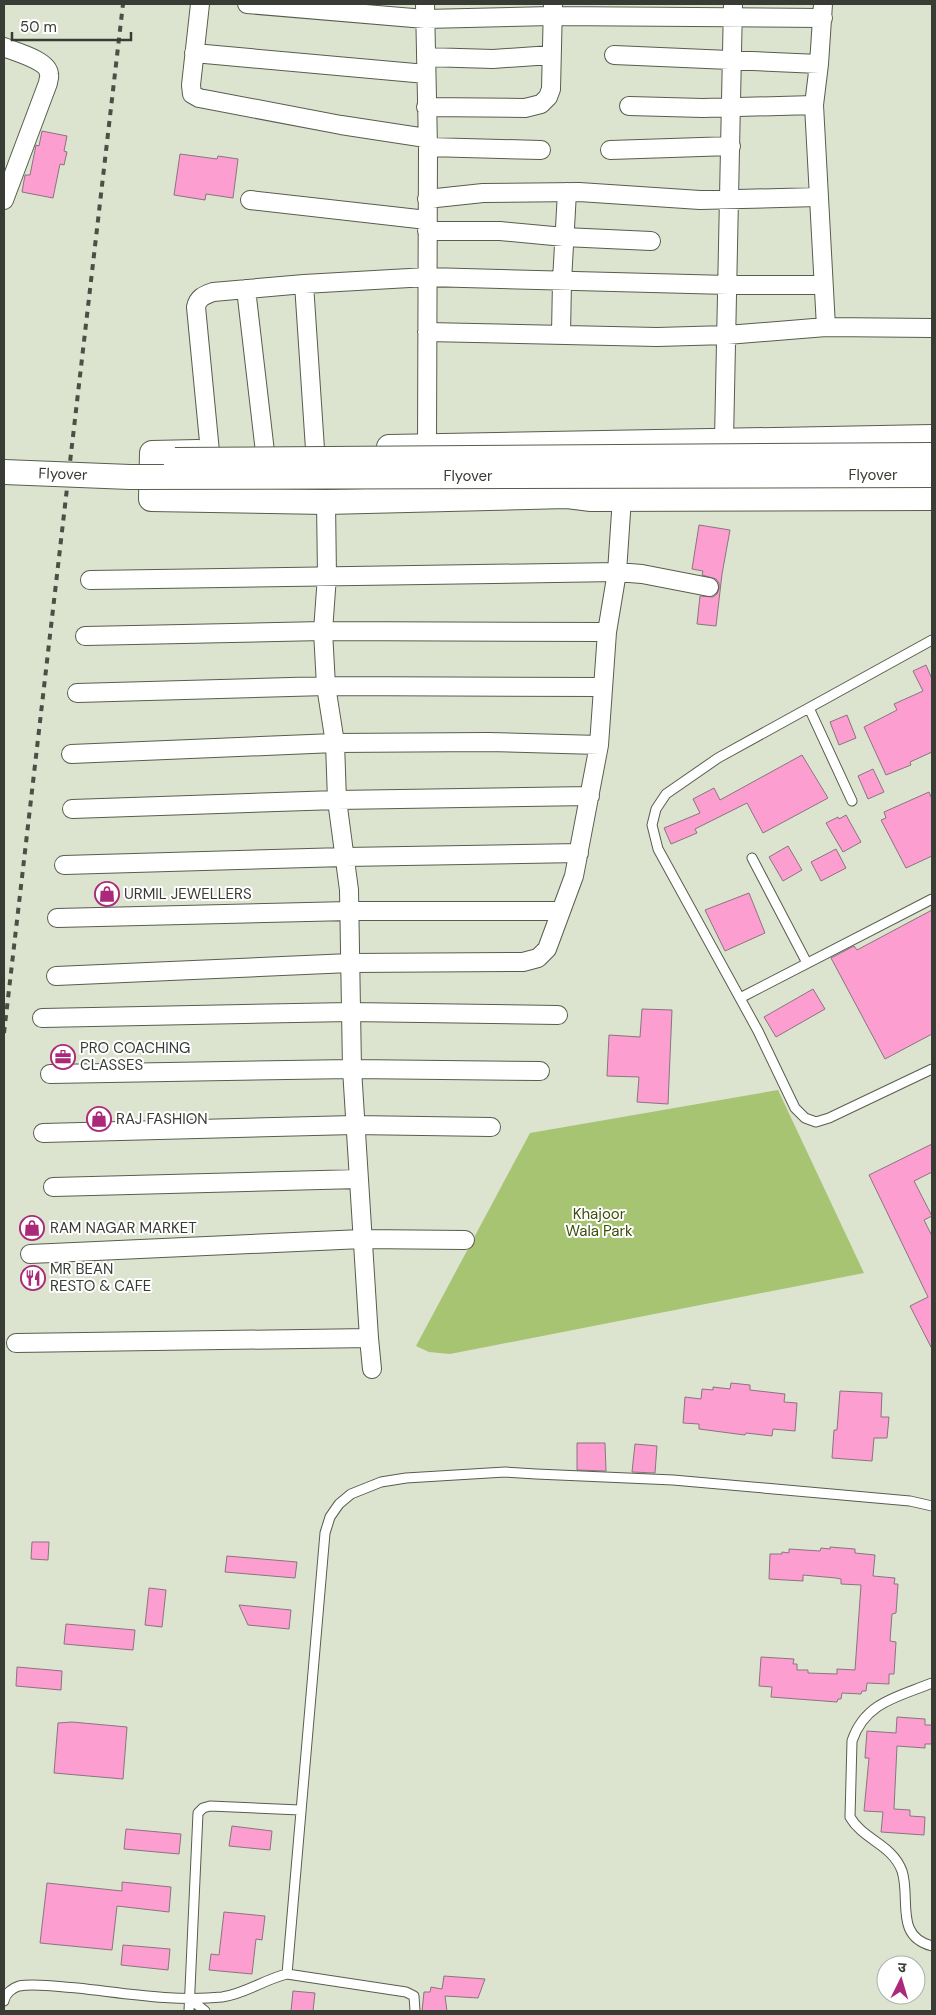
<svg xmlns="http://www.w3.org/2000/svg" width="936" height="2015" font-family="'DM Sans','Noto Sans Devanagari',sans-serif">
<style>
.green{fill:#a7c473}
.building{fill:#fc9ecf;stroke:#89757f}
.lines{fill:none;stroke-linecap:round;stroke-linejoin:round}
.lane-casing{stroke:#575e4d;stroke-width:11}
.street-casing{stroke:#575e4d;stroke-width:20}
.secondary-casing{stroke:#575e4d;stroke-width:26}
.lane{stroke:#fff;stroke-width:9}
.street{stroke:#fff;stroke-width:18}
.secondary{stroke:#fff;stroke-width:24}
.rail{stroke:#4c4f46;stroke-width:4;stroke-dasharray:6 6;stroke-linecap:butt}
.secondary-bridge-casing{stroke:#575e4d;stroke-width:26;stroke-linecap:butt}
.secondary-bridge{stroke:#fff;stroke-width:24}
.labels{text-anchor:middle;stroke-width:4;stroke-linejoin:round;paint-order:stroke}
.street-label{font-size:15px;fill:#393c34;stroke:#fff}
.poi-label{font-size:15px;fill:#393c34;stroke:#fff;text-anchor:start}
.park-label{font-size:15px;fill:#3a4e07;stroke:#fff}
</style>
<rect width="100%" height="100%" fill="#dce4cf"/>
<path class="green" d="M778,1090L864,1273L450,1354L429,1352L416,1346L530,1133Z"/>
<path class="building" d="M42,131L67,136L64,151L67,152L64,165L60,164L53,198L22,192L25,175H30L36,145L39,146Z
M180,154L217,159L218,156L238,159L233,198L206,194L205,200L174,195Z
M699,525L730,530L722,574L716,626L697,624L700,596L713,597L717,594L719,589V583L716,579L702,575L703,571L692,569Z
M926,665L932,679V752L910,762L911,765L886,775L864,727L897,710L894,704L923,691L913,671Z
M847,715L856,738L839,745L830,722Z
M802,755L828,798L763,833L747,803L695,829L697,833L671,844L664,828L700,813L693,799L714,788L720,800Z
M873,769L884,792L868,799L858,776Z
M929,792L932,799V856L906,868L881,820L886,818L884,812Z
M846,815L861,842L843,852L826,823L838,817L839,819Z
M788,846L802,870L783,881L769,857Z
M836,849L846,868L821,881L811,862Z
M749,893L765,933L725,951L705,910Z
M932,910V1034L885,1059L831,958L854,946L857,950Z
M813,989L825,1009L776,1037L764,1017Z
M642,1009L672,1010L668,1104L637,1102L639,1077L607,1076L609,1035L640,1037Z
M932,1144V1172L914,1181L932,1216L924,1220L932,1236V1349L910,1306L928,1297L869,1175Z
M731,1383L750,1385V1390L785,1394L784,1402L797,1403L795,1431L773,1429L772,1436L746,1433L745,1435L699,1429V1424L683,1423L685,1397L701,1399L702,1389L713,1390V1387L730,1389Z
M840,1391L882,1393L881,1417H889L887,1438H874L872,1461L832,1458L834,1430H837Z
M577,1443H605L606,1471L577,1470Z
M635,1444L657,1446L655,1473L632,1472Z
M32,1542H49L48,1560L31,1559Z
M830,1547L855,1549V1553L875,1555L873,1576L895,1578L894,1584H898L896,1613L892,1614L890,1641L896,1642L894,1674H889V1684L867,1683L866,1691H862L861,1694L842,1693L841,1699H838L837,1702L771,1697L772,1687L759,1686L761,1657L794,1659L793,1664H797V1670H808V1673L837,1674V1669L855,1670L861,1585L841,1584V1579L836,1578L803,1575V1581L769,1579L770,1554H782V1552L789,1553V1549L820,1551L821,1548L830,1549Z
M227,1556L297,1562L295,1578L225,1572Z
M149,1588L166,1590L162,1627L145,1625Z
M239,1605L291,1610L289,1629L248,1625Z
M66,1624L135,1630L133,1650L64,1644Z
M17,1667L62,1671L61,1690L16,1686Z
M897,1717L925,1719V1725H932V1744H925V1748L897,1746L894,1809L910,1810V1816L925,1817L924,1835L881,1832L883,1812L864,1811L869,1758H865L867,1731L896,1733Z
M72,1722L127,1727L123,1779L54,1773L58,1723Z
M232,1826L272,1831L270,1850L229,1846Z
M126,1829L181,1834L179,1854L124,1849Z
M122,1882L171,1887L169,1912L117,1906L112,1950L40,1943L47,1883L122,1891Z
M224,1912L265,1916L262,1940L256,1939L252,1974L209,1970L211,1954L219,1955Z
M123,1945L170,1949L168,1970L121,1965Z
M444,1976L485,1979L478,1998L445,1996L447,2011H422L424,1992H430L431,1987L442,1989Z
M293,1991L315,1993L313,2011H291Z"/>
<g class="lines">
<defs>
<path id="lane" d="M932,640L718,758L666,794L656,809L652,825L658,849L758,1031L795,1108L805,1118L816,1122L829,1118L932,1069
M809,708L852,801
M752,858L807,963
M740,998L932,899
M932,1683C898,1697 865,1702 852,1741L850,1817C863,1840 892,1844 902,1871C911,1899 894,1936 932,1946
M287,1974L325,1533L330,1517L339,1504L351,1494L381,1482L406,1478L505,1472L536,1474L673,1480L910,1501L932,1506
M190,1999L205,2011
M4,2001C5,1994 12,1988 19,1986C36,1983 60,1987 77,1988C124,1993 174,2002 222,1997C245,1994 265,1979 287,1974L406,1992L414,1996L415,2011
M189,2011L198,1813L203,1808L210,1806L300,1810"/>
<path id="street" d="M200,4L191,85L192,94L199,98L341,125L426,138
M247,4L425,19L552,16L823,18
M425,4L428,147L427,446
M823,4L819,64L814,105L826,327
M4,47C15,52 48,60 49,74C50,77 48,80 48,83L4,200
M194,53L426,74
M614,55L819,64
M426,57L493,59L551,55
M629,106L703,108L814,105
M426,107L525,108L541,104L548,97L551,89L553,4
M428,147L541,150
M610,150L731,146
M427,199L483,193L579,192L700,200L818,197
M250,200L427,220
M427,231H500L564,237L651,241
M304,284L315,449
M246,289L265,452
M427,332L657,337L727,335L826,327L932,328
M561,334L562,281L567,192
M724,440L733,4
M210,452L196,307C198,297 205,295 213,292L304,284L427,277L728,285H822
M326,502L327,576L323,631L326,686L335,743L337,800L349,890L352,1069L369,1338L372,1369
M90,580L617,572L642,574L709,587
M85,636L323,631L607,632
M77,693L326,686L603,687
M71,754L335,743L488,742L599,745
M72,809L337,800L590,796
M64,865L345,857L579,853
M57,918L350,911H561
M56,976L350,963L523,962L538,958L547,949L574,876L599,745L607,632L617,572L622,498
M42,1018L350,1012L558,1015
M50,1074L352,1069L540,1071
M43,1133L354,1125L491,1127
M53,1187L359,1179
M30,1254L362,1239L465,1240
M16,1343L369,1338"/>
<path id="secondary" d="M389,447L932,437
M198,452L152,453L151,499L326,502L567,496L591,499L932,498"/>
</defs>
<use href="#lane" class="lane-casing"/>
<use href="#street" class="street-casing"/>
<use href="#secondary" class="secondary-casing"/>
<use href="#lane" class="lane"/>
<use href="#street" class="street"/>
<use href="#secondary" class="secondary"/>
<path class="rail" d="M4,1033L123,4"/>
<defs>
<path id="secondary-bridge" d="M175,460L932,455
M4,472L130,477L932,475"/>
</defs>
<use href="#secondary-bridge" class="secondary-bridge-casing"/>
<use href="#secondary-bridge" class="secondary-bridge"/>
</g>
<defs>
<symbol id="shop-ring" viewBox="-11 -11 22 22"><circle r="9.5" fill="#fff" stroke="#aa2a79" stroke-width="1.5"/><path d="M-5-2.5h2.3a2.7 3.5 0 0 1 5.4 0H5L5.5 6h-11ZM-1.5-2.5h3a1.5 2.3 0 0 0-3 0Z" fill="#aa2a79"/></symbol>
<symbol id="office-ring" viewBox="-11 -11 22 22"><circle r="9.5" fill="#fff" stroke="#aa2a79" stroke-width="1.5"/><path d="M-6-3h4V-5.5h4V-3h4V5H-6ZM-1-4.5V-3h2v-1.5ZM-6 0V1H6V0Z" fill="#aa2a79"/></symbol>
<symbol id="restaurant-ring" viewBox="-11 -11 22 22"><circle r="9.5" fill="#fff" stroke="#aa2a79" stroke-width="1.5"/><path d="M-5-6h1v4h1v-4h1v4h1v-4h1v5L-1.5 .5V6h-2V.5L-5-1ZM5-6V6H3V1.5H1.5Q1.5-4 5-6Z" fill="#aa2a79"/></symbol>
</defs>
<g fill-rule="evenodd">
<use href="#shop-ring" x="93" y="880" width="28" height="28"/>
<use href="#office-ring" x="49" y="1043" width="28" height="28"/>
<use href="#shop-ring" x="85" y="1105" width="28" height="28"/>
<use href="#shop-ring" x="18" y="1214" width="28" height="28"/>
<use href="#restaurant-ring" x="19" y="1264" width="28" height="28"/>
</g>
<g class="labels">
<g class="street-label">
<text transform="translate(63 474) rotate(2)" y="5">Flyover</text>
<text x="873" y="480">Flyover</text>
<text x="468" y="481">Flyover</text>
</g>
<g class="poi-label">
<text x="124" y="899">URMIL JEWELLERS</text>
<text x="80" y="1053">PRO COACHING<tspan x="80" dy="17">CLASSES</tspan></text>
<text x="116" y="1124">RAJ FASHION</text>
<text x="50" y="1233">RAM NAGAR MARKET</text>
<text x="50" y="1274">MR BEAN<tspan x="50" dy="17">RESTO &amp; CAFE</tspan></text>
</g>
<g class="park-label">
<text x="599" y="1219">Khajoor<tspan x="599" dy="17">Wala Park</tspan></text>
</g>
</g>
<rect width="936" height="2015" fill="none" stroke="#393c34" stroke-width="10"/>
<g transform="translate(901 1980) rotate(5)"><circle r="24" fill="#ffffff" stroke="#b0b1ae"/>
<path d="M0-4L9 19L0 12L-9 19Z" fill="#aa2a79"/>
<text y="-8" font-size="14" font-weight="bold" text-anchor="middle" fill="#393c34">उ</text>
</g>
<path d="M12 32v8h119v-8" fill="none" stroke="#393c34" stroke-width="2.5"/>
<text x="20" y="32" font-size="15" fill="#393c34" stroke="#ffffff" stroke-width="4" paint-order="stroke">50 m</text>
</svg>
